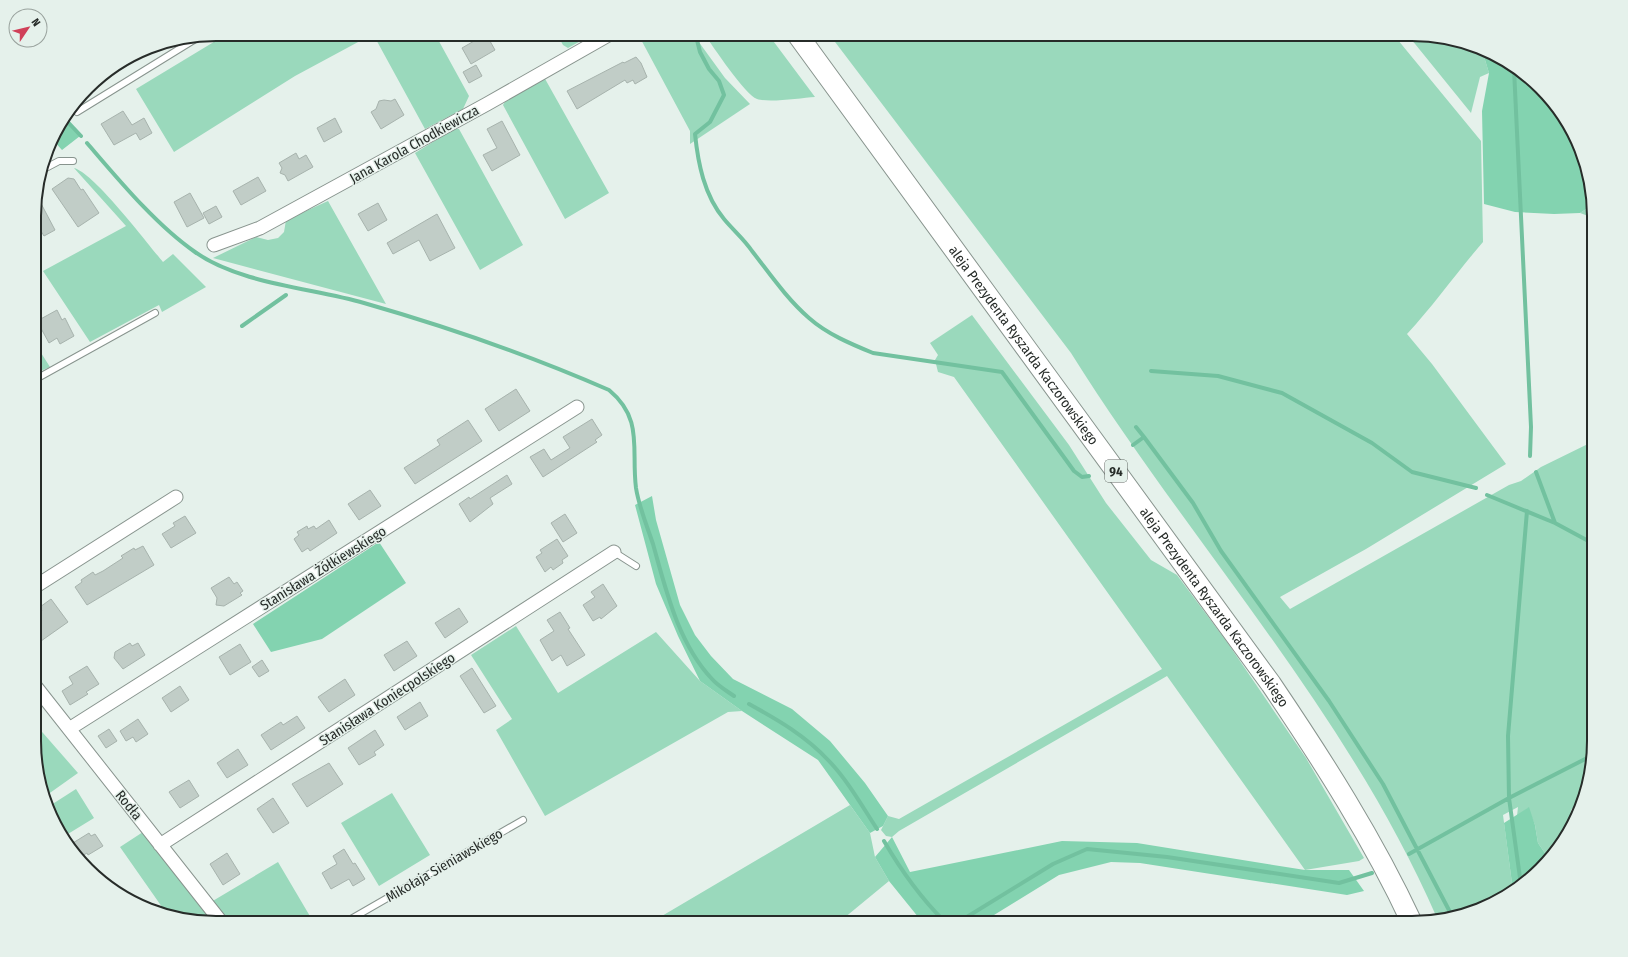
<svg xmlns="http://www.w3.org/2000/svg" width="1628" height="957" font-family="'Fira Sans Condensed',sans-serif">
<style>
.green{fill:#9ad9bc}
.forest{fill:#83d3b0}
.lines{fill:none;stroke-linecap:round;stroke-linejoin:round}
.stream{stroke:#72c19f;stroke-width:4}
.building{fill:#c1cdc7;stroke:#a7b3ad}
.service-casing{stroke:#88948e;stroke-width:8}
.minor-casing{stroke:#88948e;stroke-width:15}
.primary-casing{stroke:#88948e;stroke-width:22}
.service{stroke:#fff;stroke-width:6}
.minor{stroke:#fff;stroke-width:13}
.primary{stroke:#fff;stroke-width:20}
.labels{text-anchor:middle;stroke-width:3;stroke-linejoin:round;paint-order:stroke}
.shield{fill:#e5f1eb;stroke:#606763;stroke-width:1}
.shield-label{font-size:13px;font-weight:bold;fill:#272c29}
.street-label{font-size:14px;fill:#272c29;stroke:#e5f1eb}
.rim{fill:none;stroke:#272c29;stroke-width:2}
</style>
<rect width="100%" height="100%" fill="#e5f1eb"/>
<path class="green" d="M227,34H435L469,96L463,109L425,129L373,34L295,76L174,152L136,89Z
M557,34H593L568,48L563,45Z
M638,34H693L725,78L750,104L690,144V131Z
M704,34H768L815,97C801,98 769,103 757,99C745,95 713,46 704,34Z
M829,34H1393L1481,141L1483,242C1457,272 1434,305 1407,334L1432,364L1506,464L1366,549L1280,597L1290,609L1509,485L1521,481L1541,467L1594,441V753L1579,800L1571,810L1569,832L1549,859L1538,843L1535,825L1528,808L1517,816L1518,807L1503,815L1513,891L1503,898L1437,918C1347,711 1190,543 1071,353Z
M1407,34L1459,40L1482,50L1489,73L1480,77L1471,113Z
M544,77L609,193L565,219L503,105L506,100Z
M454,129H459L523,245L480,270L415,153Z
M74,168C94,173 147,243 163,262L173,254L206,287L162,312L159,305L90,342L43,271L126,226Z
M328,201L386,304L213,258L256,237L268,240L278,238L284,232L286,220Z
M1594,204V218L1580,213Z
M972,315L1069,445L1106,503L1151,560L1177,575L1227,642L1306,758L1364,858L1359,861L1305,870L1167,676L899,831L892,837L886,836L881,830L888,816L899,819L1162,669L954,377L938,372L935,360L938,355L930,343Z
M36,345L50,367L36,373Z
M516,626L558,693L656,632L700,681L742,711L728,712L545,816L496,730L512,719L471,655Z
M36,725L78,773L47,795L36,765Z
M76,789L94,818L63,837L51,805Z
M392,793L430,855L379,886L341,823Z
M850,805L870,833L875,857L889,881L838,923H650Z
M143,832L213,923L169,917L120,847Z
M278,862L314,923H230L211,902Z"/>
<path class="forest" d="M1482,50L1503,59L1563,115L1584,157L1594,204L1580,213L1554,214L1515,212L1484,204L1482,111L1489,73Z
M65,120L80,136L62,150L52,139Z
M652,496L656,520L680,605L695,635L711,656L733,679L792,709L830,741L865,783L888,816L883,826L870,833L818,760L742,711L700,681L678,636L656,584L635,505Z
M379,542L406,583L322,639L271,652L253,624Z
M1529,807L1535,825L1538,843L1549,859L1541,870L1513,891L1504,823Z
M892,837L910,872L1062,841L1137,843L1305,870H1349L1364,891L1347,895L1140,863L1111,862L1059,875L981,923H923L889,881L875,857Z"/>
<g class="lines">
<path class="stream" d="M696,36L700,52L709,69L719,81L724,95L710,122L695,134C698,163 704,195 724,219C733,230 744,239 752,251C770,274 787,299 809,318C827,334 851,344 873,353L1002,372L1074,471L1082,477L1089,476
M1514,69L1531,427L1530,456
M65,119L81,136
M87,143C118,179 156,225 195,252C240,284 312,288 364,303C448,327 529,355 609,390C644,419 631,449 636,488C639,507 647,526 653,544C666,590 678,643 712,679C718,686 727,691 734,696
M242,326L286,295
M1151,371L1218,376L1282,393L1372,443L1412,472L1476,488
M1144,437L1193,503L1221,551L1329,701L1383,784L1451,914
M1133,445L1144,437L1136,427
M1536,472L1555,523
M1487,495L1555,523L1594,544
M749,704C778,720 806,736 829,761C848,781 862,806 877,829
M884,841C902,872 919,896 944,921L948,923
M1409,854L1509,798L1593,755
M1521,885L1509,798L1508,736L1527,511
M957,923L1053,864L1087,849L1167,857L1339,883L1372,873"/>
</g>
<path class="building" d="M486,34L495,50L471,64L462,48Z
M636,57L641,63L647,77L635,84L633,80L627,83L625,80L577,109L567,91L623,62L624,63Z
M476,65L482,76L469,83L463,72Z
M395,99L404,115L381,129L371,112L376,109L379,101L384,100L391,101Z
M123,111L132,125L144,118L152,133L140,140L136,133L114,145L101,124Z
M335,118L342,132L324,142L317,128Z
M502,121L520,155L492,171L483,155L497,148L487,129Z
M296,153L299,159L306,155L313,167L288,181L285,175L280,173L282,168L279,163Z
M258,177L266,191L241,205L233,191Z
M68,178L74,179L81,190L83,189L99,213L78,227L52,189Z
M190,193L204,218L187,227L174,202Z
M36,194L55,230L44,236L39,228L36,230Z
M378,203L387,220L368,231L358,214Z
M216,206L222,217L209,224L203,213Z
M437,214L455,248L430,261L419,240L393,254L387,243Z
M57,310L62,320L65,318L74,336L60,344L57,338L49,343L37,321Z
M516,389L530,411L499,431L485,409Z
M592,419L602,435L595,440L597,442L543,477L530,457L544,449L551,460L570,448L563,437Z
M468,420L482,441L415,484L404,468L440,445L437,440Z
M507,475L512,484L490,498L493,504L470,522L459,504L469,497L470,499Z
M370,490L381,506L359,520L348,504Z
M565,514L577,533L563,542L551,523Z
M185,516L196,533L171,548L162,534L175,526L173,523Z
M329,520L337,533L310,551L308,548L302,552L294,539L299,535L297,532L307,526L308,529L314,526L316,529Z
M557,539L568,556L562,560L563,563L553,570L551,567L545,572L536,557L542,553L540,550Z
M143,546L154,565L87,605L75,587L82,582L81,580L93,572L95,575L103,571L123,558L121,556L134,548L135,550Z
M229,577L234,584L237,582L243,591L240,593L242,595L224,606L216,605L217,598L211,588Z
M603,584L617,606L601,619L600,617L593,621L583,605L595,597L591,592Z
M51,599L68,622L41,641L36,634V615L42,611L40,607Z
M459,608L468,622L445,638L435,623Z
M560,612L570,628L568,629L585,655L567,666L561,655L552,661L540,640L554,631L547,620Z
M407,641L417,656L394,671L384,655Z
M130,643L132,646L138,643L145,655L123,669L114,658L115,652Z
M240,644L251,662L230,675L219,657Z
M262,660L269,671L259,677L252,667Z
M87,666L99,684L86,692L88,694L70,705L62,691L73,684L69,677Z
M472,668L496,706L484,713L460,676Z
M345,679L355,695L329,712L318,697Z
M180,686L189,700L171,712L162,698Z
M420,702L428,716L405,730L397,717Z
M297,716L305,728L271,750L261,735L281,722L283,725Z
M138,719L148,734L136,742L133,737L126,741L120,731Z
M109,729L117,741L106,748L98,736Z
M375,730L384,745L374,752L376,755L359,765L348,748Z
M238,749L248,765L227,778L217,763Z
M329,763L343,784L307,807L292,784Z
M189,780L199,796L180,808L169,792Z
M273,798L289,823L273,833L257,809Z
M89,833L91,836L95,834L103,846L88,855L87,853L80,857L68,846Z
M344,849L353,864L355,863L365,879L353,886L349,879L331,889L322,873L337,864L333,856Z
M227,853L240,874L223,885L210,864Z"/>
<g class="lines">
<defs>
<path id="service" d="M77,112L197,38
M42,170L59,161H73
M36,379L155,313
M614,552L636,566
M344,923L523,820"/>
<path id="minor" d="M214,245L260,228L487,104L610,34
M36,586L176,497
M36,687L222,923
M69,729L577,407
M160,845L614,552"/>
<g id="primary">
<path id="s1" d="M797,34L1271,684C1323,761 1373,839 1412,923"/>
</g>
</defs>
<use href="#service" class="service-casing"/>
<use href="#minor" class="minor-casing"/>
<use href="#primary" class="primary-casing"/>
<use href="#service" class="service"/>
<use href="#minor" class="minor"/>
<use href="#primary" class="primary"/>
</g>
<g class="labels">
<rect class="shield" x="1105" y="460" width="22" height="22" rx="3"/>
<g class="shield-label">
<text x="1116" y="476">94</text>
</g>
<g class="street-label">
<text transform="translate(414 144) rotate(-29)" y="5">Jana Karola Chodkiewicza</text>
<text dy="5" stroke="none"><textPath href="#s1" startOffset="385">aleja Prezydenta Ryszarda Kaczorowskiego</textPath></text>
<text transform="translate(323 568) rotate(-32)" y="5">Stanisława Żółkiewskiego</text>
<text dy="5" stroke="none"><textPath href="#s1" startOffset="709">aleja Prezydenta Ryszarda Kaczorowskiego</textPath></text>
<text transform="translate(387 699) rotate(-33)" y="5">Stanisława Koniecpolskiego</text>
<text transform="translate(129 805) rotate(51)" y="5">Rodła</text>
<text transform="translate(444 865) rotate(-30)" y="5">Mikołaja Sieniawskiego</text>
</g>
</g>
<path d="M0 0H1628V957H0ZM216 41H1412A175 175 0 0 1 1587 216V741A175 175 0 0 1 1412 916H216A175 175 0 0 1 41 741V216A175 175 0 0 1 216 41Z" fill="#e5f1eb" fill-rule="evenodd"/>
<path class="rim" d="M216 41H1412A175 175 0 0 1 1587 216V741A175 175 0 0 1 1412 916H216A175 175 0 0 1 41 741V216A175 175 0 0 1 216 41Z"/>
<g transform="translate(28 28) rotate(55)"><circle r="19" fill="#e5f1eb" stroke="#99a29d"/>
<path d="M0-3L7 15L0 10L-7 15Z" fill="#d04059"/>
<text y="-6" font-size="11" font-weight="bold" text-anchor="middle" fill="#272c29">N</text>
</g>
</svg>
